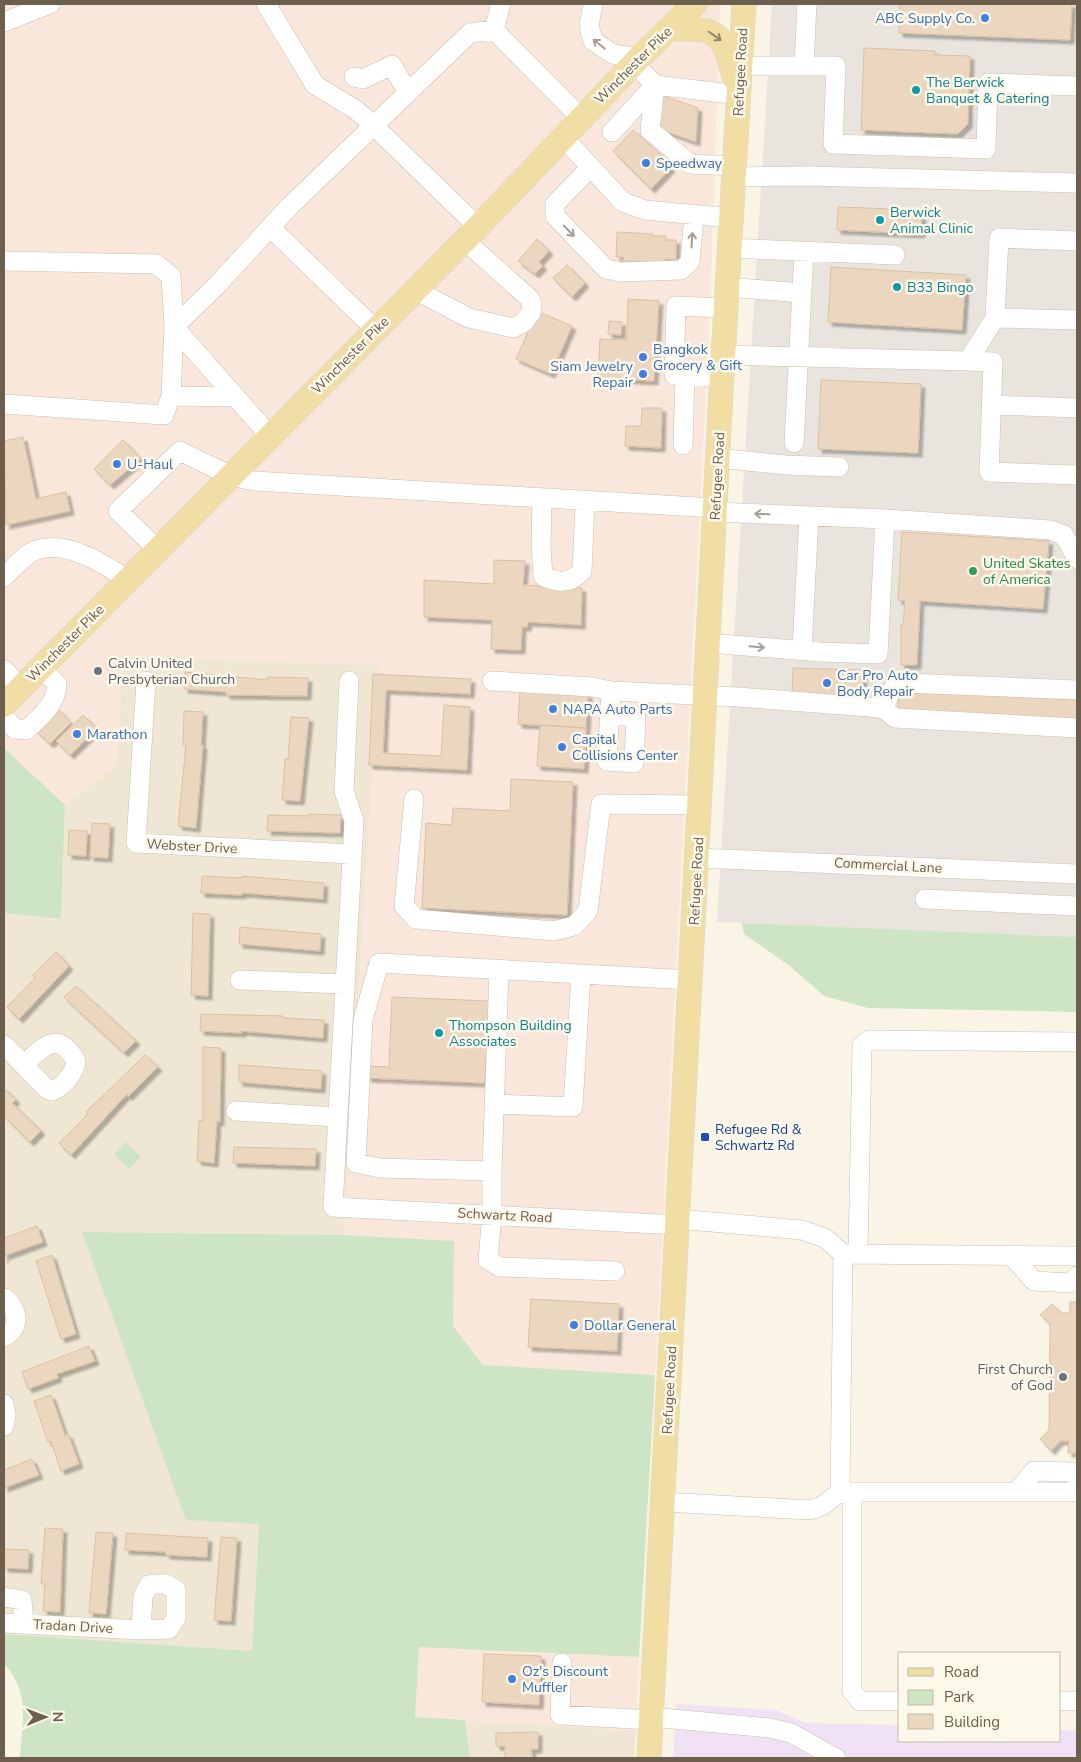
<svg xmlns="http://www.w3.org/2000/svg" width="1081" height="1762" font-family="'Nunito Sans',sans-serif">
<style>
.residential{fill:#efe7d4}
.commercial{fill:#f8e7da}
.industrial{fill:#e9e5de}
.education{fill:#f1e1f5}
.green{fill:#cde4c5}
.building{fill:#ebd7c0;stroke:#dbc0a2;filter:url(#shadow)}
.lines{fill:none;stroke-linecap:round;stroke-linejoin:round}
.minor-casing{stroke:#cbbfaf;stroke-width:20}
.major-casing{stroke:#d9d5d1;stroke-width:25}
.minor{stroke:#fff;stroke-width:19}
.major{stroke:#f0dea5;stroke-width:24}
.oneway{stroke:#958467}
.oneway2{stroke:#a89e94}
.shop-dot{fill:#3f7fe0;stroke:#fcf8ea;stroke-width:2}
.culture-dot{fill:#0f9aa8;stroke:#fcf8ea;stroke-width:2}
.leisure-dot{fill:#2e9e5b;stroke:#fcf8ea;stroke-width:2}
.worship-dot{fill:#6b7280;stroke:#fcf8ea;stroke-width:2}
.transit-dot{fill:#1a4fb4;stroke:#fcf8ea;stroke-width:2}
.labels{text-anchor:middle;stroke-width:5;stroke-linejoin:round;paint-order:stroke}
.shop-label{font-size:14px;fill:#366cbe;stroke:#fcf8ea;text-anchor:start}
.street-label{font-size:14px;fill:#6e5e4d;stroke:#fcf8ea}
.culture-label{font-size:14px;fill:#0d838f;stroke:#fcf8ea;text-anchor:start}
.leisure-label{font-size:14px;fill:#27864d;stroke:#fcf8ea;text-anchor:start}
.worship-label{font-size:14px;fill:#5b616d;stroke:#fcf8ea;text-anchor:start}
.transit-label{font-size:14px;fill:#164399;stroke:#fcf8ea;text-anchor:start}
</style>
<defs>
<filter id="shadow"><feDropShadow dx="4" dy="4" stdDeviation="1" flood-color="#0004"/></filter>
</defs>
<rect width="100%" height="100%" fill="#f9f4e5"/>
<path class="residential" d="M123,657L379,665L344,1235L83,1232L259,1524L252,1651L4,1634V913L61,919L65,805L117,764Z
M465,1720L636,1731L634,1758H470Z"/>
<path class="commercial" d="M4,4H720L709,335L655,1375L483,1365L453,1326L454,1241L344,1235L379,665L123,657L117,764L65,805L4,748Z
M419,1647L639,1657L636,1731L415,1717Z"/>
<path class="industrial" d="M772,4H1077V937L717,922Z"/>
<path class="education" d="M676,1704L776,1710L806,1723L900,1725V1741H1060V1730L1077,1731V1758H673Z"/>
<path class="green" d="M4,748L65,805L61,919L4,913Z
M742,923L1077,937V1012L868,1008L824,996L790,966L744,934Z
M126,1142L141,1157L129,1169L114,1154Z
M82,1232L344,1235L454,1241L453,1326L483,1365L655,1375L639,1657L419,1647L415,1717L465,1720L470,1758H20C22,1723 31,1692 4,1664V1634L252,1651L259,1524L186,1520Z"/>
<path class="building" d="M900,4H1072L1070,40L899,33Z
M864,48L935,51L934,55L970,56L968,124L958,134L861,130Z
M661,95L698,108L696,142L659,129Z
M633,130L662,156V159L671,168L651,189L613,151Z
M838,207L922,210L921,234L837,230Z
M617,232L653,234L652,236H666L665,240H676V260L665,259V263L623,261L624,257H616Z
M537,239L549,251L539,262L543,266L535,274L518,261Z
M567,265L585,283L572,297L553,278Z
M831,267L966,275L962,330L828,322Z
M628,299L659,301L654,381L598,378L600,339L627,340Z
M537,311L572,326L551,374L516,359Z
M609,321L622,322L621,335L608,334Z
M821,380L921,384L918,453L818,449Z
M642,408H662L661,448L625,446L626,426H641Z
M23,437L36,499L66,492L70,511L6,525L4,441Z
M123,440L141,459L110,485L94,469Z
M902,532L1049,541L1043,609L920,601L917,665H901V624L903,625L905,601L898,600Z
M494,560L525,561L523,585L582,588L581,625L528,622L527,627H522L521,650L491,649L492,620L424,617V580L494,584Z
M793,668L863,670L862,698L792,696Z
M185,672L267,680V677L308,678L307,696L226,695V692L184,689Z
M373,674L471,679L470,694L386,690L383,753L441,756L444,705L470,707L467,770L369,765Z
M520,691L588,694L586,728L518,724Z
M899,691L1077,700V720L898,711Z
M58,709L71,723L50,744L36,731Z
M184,711L203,712L201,745H203L196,828L178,826L186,745H183Z
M83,715L97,729L70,755L56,741Z
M291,717L309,718L300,801L282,800L285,759H288Z
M540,725L586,728L584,769L537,766Z
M511,779L573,782L567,915L422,908L426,823L452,825L453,808L510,811Z
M309,814L341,815L340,833L267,831L268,815L309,816Z
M92,823L110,824L108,858L90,857Z
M69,830L87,831L86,856L68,855Z
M202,876L242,878V876L324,883L323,899L242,893V895L201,893Z
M193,913L210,914L208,996L191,995Z
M240,927L321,934L320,951L239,944Z
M56,952L69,966L19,1019L7,1007L35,978L33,975Z
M76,986L136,1041L124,1053L64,997Z
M392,997L489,1001L485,1083L367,1078L368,1066L389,1067Z
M201,1014L283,1016V1018L324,1020L323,1038L241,1031L242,1033L200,1031Z
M203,1047L221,1048L220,1122L217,1121L214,1163L197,1161L199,1120L203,1121Z
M145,1055L158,1067L128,1097L127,1094L71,1155L59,1143L88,1114L86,1112Z
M239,1065L322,1071L321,1089L239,1082Z
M4,1088L16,1100L12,1103L41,1131L30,1142L4,1116Z
M234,1147L316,1149L315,1166L233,1163Z
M37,1226L43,1242L4,1256V1259V1238Z
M52,1255L76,1334L61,1339L36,1261Z
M531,1299L619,1304L617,1351L528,1347Z
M1070,1302H1077V1453H1068L1069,1441H1060L1051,1451L1040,1439L1049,1430L1050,1324L1040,1315L1052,1304L1061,1313H1070Z
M89,1346L95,1361L57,1374L58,1378L28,1389L22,1372Z
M51,1395L65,1435L68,1434L79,1464L61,1471L51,1441L48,1442L34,1401Z
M32,1459L39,1475L4,1488V1470Z
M45,1528L63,1529L60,1612L43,1611L45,1584H41Z
M96,1532L113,1533L106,1614L89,1613Z
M126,1533L208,1538L207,1557L166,1555V1552L125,1550Z
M221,1537L237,1538L231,1621L214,1620Z
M4,1549L29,1550L28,1569L4,1568Z
M484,1654L541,1656L539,1705L482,1702Z
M538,1732V1749H531L533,1758H505V1746H496V1733Z"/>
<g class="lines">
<defs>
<path id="minor" d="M266,4L315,85L356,110L373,125L478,227
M501,4L494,30L581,118
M593,4L589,26L593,41L613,54L639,58
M4,22L50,4
M634,63L655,85L739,95
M741,66H836L833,144L986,149L988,83L1077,86
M804,66L807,4
M354,77L363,79L392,65L408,93
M655,85L650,130L690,164L734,166
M612,132L655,85
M563,137L623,202L645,210L731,218
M591,167L555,204V216L606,269L620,272L681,270L690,262L694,215
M734,177L808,176L1077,183
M271,228L375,329
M729,248L895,255
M4,261L156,264L171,276L174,327L270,436
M727,287L802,293
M415,290L469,318L513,328L523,323L531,313L532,303L529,298L464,240
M995,318L1077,320
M723,355L968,361L995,318L999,238L1077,241
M968,361L993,362L989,472L1075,475
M722,377L674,375L676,306L726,308
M236,397L171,396L174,327L218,284L289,207L470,33L494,30
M4,404L164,415L171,396
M992,405L1077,408
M794,443L804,252
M683,445L685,375
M717,458L786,465L839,467
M542,498L541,545L543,576C558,584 571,583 582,571L585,501
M885,519L1050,530L1064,535L1077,559
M158,550L118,511L180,451L231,476L254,481L715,508
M4,577C12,570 21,559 30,553C61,536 103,563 128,580
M708,643L820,652L878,654L885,519L715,512
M802,650L809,516
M4,670L21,687
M146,681L136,843L352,854
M349,681L344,791L354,821L333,1207L678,1225
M492,681L592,687L611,691L737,697L870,707L884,709L895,718L1077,728
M884,709C889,695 890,687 905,683L1077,690
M609,716H636L634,763L607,761L611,691
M4,717L15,729L26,730C40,718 57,703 57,684L41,668
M414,799L404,906L416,919L553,931L574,926L588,911L601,804L700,805
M698,858L1077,874
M925,899L1077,906
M240,980L344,984
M4,1045L47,1089L52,1091C63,1087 75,1073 76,1061C58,1029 42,1047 24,1065
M494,1104L573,1107L581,974
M236,1111L337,1117
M492,1171L499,970
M678,1219L802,1230L825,1238L843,1254L1077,1256
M858,1254L862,1046L869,1040L1077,1042
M1011,1255L1034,1281L1070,1283L1077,1276
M615,1271L500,1267L488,1260L492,1214V1171L380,1168L356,1163L363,1020L379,963L691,980
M4,1298C19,1308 21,1329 4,1337
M4,1404L6,1415L4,1426
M841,1492H1077
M852,1492V1691L860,1701H900
M1016,1492L1034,1471L1072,1472L1077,1477
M664,1502L810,1510L822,1506L840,1492L843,1254
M156,1584H166L176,1590V1618L169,1629L141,1630L143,1596L149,1585Z
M4,1597L22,1600L24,1623
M4,1623L141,1630
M562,1663L560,1715L652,1720
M1060,1701H1077
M652,1717L770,1728L791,1733L836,1758"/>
<path id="major" d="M668,29C716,28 722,29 734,77
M4,705L478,227L639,58L695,4
M649,1758L721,391L744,4"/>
</defs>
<use href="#minor" class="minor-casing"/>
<use href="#major" class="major-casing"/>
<use href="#minor" class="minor"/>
<use href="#major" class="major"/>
</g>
<defs><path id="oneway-shaft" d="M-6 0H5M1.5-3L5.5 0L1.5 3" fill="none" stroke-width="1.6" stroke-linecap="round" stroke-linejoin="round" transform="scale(1.25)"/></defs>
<use class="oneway" href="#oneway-shaft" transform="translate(715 36) rotate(35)"/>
<g class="oneway2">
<use href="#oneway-shaft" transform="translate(599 44) rotate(-141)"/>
<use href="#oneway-shaft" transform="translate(569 231) rotate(46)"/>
<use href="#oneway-shaft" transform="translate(692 240) rotate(-86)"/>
<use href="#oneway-shaft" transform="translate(762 514) rotate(-178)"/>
<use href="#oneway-shaft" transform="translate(757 647) rotate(5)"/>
</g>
<g class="shop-dot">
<circle cx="985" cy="18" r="5"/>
<circle cx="646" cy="163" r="5"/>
<circle cx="643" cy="357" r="5"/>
<circle cx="643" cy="374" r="5"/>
<circle cx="117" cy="464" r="5"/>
<circle cx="827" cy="683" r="5"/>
<circle cx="553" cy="709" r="5"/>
<circle cx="77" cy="734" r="5"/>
<circle cx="562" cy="747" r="5"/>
<circle cx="574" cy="1325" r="5"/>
<circle cx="512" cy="1679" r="5"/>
</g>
<g class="culture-dot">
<circle cx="916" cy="90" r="5"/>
<circle cx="880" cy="220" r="5"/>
<circle cx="897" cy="287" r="5"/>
<circle cx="439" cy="1033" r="5"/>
</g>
<circle class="leisure-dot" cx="973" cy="571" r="5"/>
<g class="worship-dot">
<circle cx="98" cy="671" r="5"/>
<circle cx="1063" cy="1377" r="5"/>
</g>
<rect class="transit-dot" x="700" y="1132" width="10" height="10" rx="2.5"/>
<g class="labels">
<g class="shop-label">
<text x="975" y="23" text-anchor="end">ABC Supply Co.</text>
<text x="656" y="168">Speedway</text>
<text x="653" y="354">Bangkok<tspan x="653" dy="16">Grocery &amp; Gift</tspan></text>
<text x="633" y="371" text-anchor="end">Siam Jewelry<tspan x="633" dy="16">Repair</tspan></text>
<text x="127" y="469">U-Haul</text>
<text x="837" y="680">Car Pro Auto<tspan x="837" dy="16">Body Repair</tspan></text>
<text x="563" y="714">NAPA Auto Parts</text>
<text x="87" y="739">Marathon</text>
<text x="572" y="744">Capital<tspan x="572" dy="16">Collisions Center</tspan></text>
<text x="584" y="1330">Dollar General</text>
<text x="522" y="1676">Oz's Discount<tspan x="522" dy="16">Muffler</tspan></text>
</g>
<g class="street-label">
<text transform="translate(633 65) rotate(-45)" y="5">Winchester Pike</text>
<text transform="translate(740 72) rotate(-87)" y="5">Refugee Road</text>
<text transform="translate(350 355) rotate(-45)" y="5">Winchester Pike</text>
<text transform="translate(717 476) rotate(-87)" y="5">Refugee Road</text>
<text transform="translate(65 643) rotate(-45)" y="5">Winchester Pike</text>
<text transform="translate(192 846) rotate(3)" y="5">Webster Drive</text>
<text transform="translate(888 865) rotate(3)" y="5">Commercial Lane</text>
<text transform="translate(696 881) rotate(-87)" y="5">Refugee Road</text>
<text transform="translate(505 1215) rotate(3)" y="5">Schwartz Road</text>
<text transform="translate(669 1390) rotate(-87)" y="5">Refugee Road</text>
<text transform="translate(73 1626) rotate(3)" y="5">Tradan Drive</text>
</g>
<g class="culture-label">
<text x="926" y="87">The Berwick<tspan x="926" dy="16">Banquet &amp; Catering</tspan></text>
<text x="890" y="217">Berwick<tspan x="890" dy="16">Animal Clinic</tspan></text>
<text x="907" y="292">B33 Bingo</text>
<text x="449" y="1030">Thompson Building<tspan x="449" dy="16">Associates</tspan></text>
</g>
<g class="leisure-label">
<text x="983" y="568">United Skates<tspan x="983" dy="16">of America</tspan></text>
</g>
<g class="worship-label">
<text x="108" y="668">Calvin United<tspan x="108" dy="16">Presbyterian Church</tspan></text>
<text x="1053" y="1374" text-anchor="end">First Church<tspan x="1053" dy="16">of God</tspan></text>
</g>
<g class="transit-label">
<text x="715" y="1134">Refugee Rd &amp;<tspan x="715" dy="16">Schwartz Rd</tspan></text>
</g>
</g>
<rect width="1081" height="1762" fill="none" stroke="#6e5e4d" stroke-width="10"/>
<rect x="898" y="1652" width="162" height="90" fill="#fcf8ea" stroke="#c3baab"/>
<rect x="908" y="1668" width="25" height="8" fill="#f0dea5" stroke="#c3baab"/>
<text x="944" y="1677" font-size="15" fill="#6e5e4d">Road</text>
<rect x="908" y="1690" width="25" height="15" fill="#cde4c5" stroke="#c3baab"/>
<text x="944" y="1702" font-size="15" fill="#6e5e4d">Park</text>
<rect x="908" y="1714" width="25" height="15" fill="#ebd7c0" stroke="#c3baab"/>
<text x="944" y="1727" font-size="15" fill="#6e5e4d">Building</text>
<g transform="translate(45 1717) rotate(89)" stroke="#fcf8ea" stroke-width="4" paint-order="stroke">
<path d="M0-4L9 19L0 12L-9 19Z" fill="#6e5e4d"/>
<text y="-8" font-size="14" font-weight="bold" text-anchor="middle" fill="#6e5e4d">N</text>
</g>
</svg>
